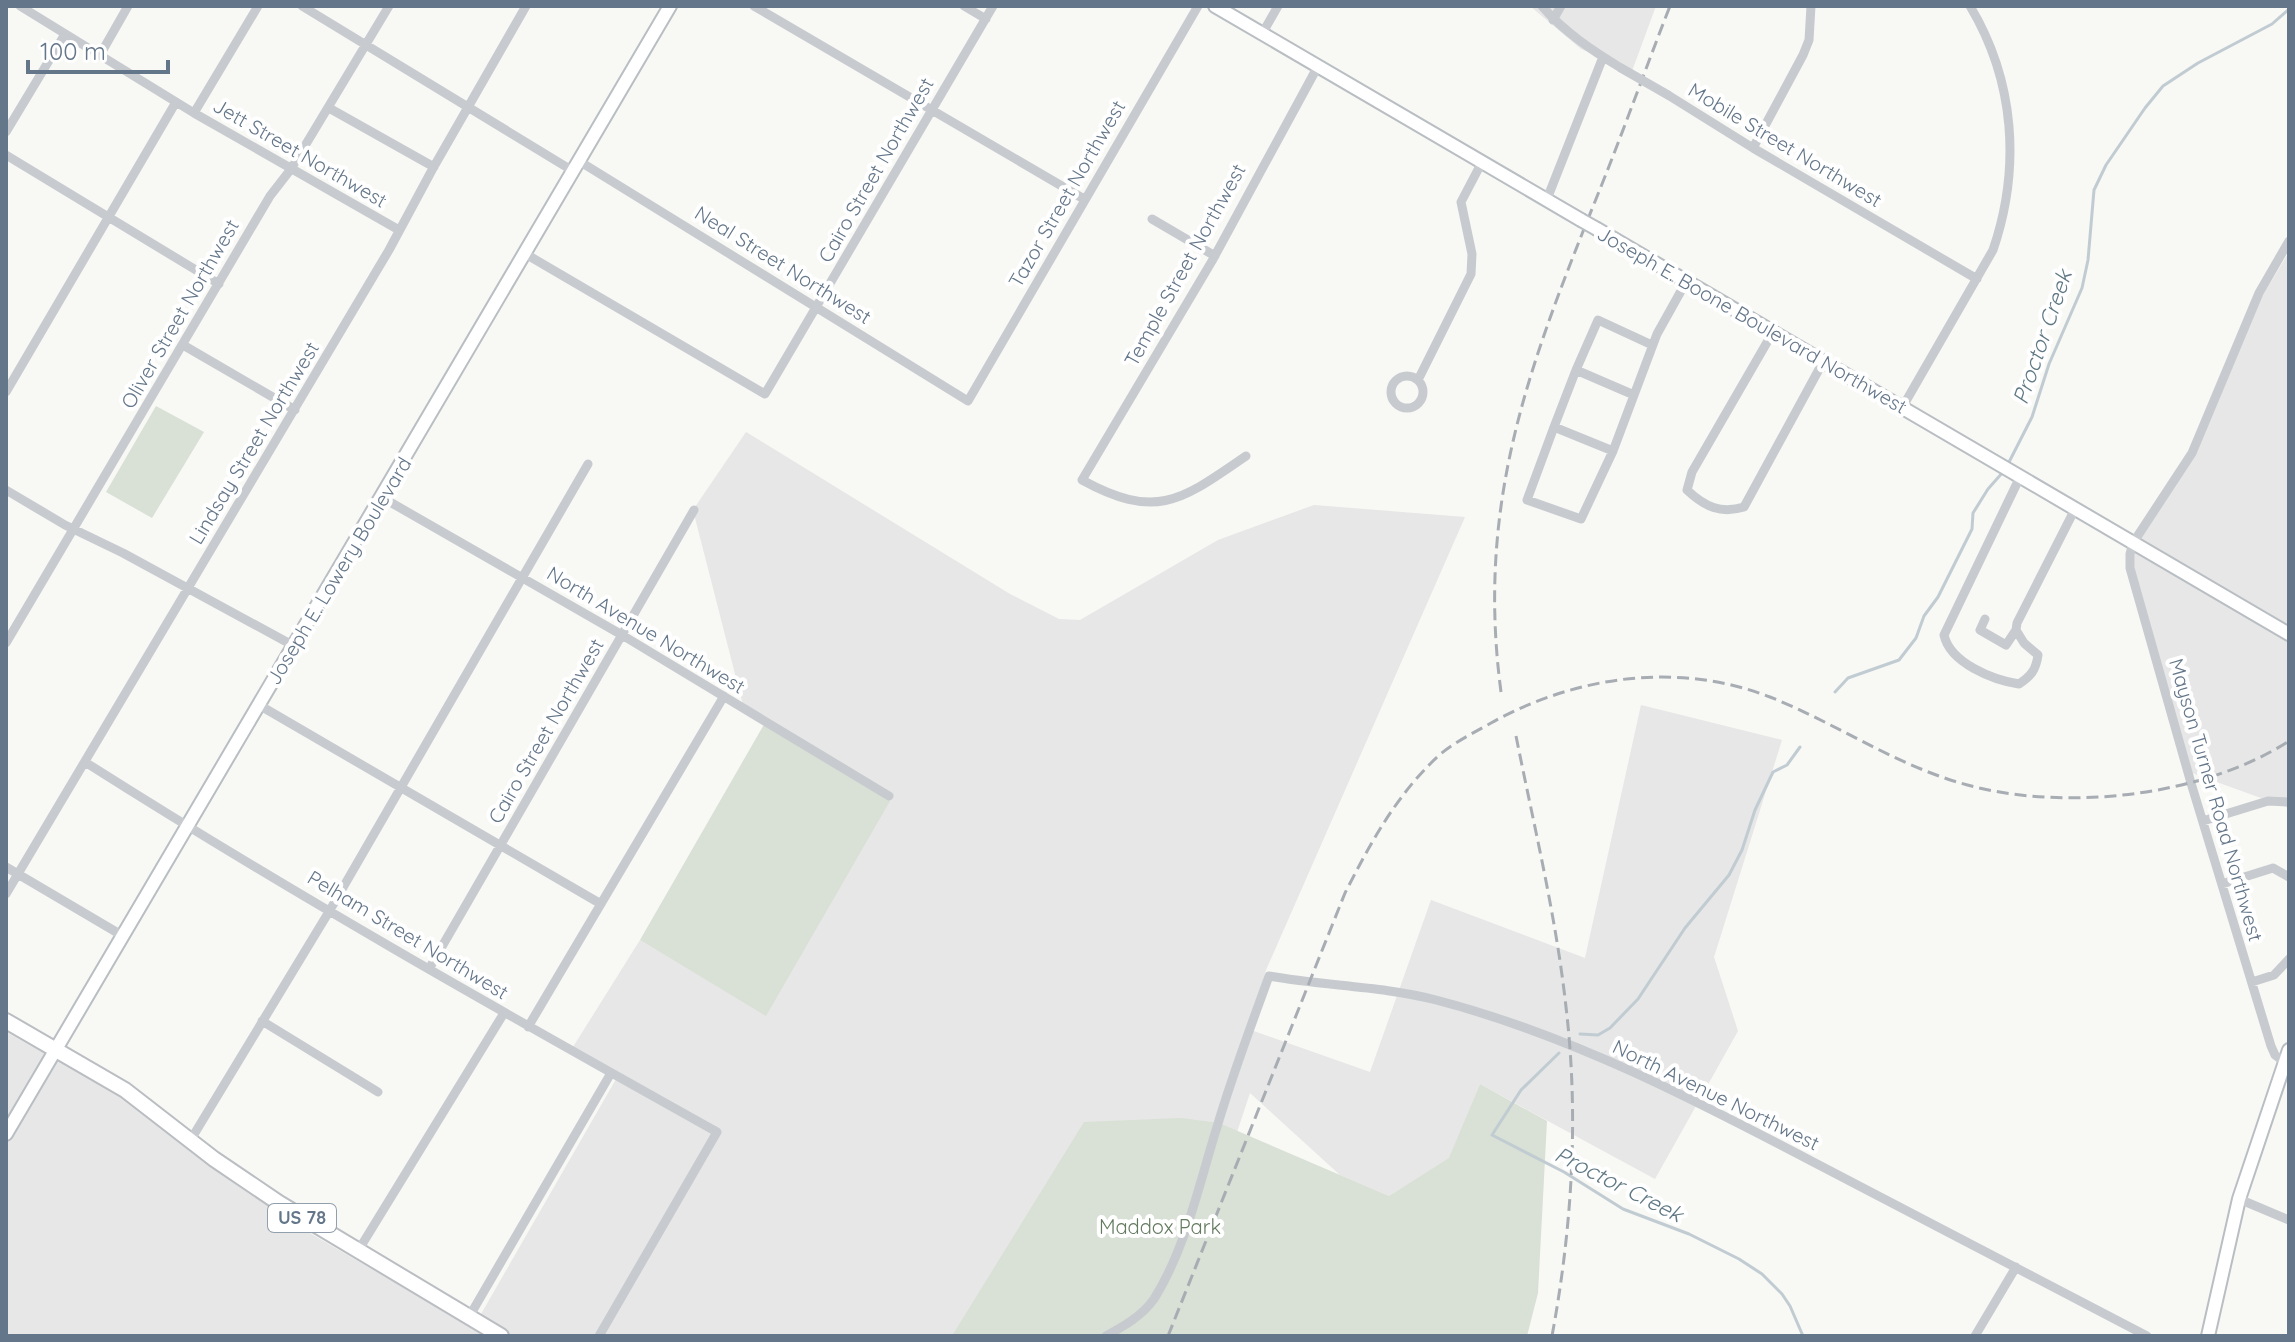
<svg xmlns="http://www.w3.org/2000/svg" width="2295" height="1342" font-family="Quicksand,sans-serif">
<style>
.built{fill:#e6e7e6}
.green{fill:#d9e0d5}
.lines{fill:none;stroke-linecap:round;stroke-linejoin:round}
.stream{stroke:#c1ccd2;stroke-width:3}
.secondary-casing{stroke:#b9bec3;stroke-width:16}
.primary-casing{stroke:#babec2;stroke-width:18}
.street{stroke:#c7cbcf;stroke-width:9}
.secondary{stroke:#fff;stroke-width:12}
.primary{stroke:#fff;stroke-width:14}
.rail{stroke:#a7adb3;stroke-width:3;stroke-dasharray:12 6;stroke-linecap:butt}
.secondary-bridge-casing{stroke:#b9bec3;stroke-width:16;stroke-linecap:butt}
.street-bridge{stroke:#c7cbcf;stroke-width:9}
.secondary-bridge{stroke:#fff;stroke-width:12}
.labels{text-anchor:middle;stroke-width:8;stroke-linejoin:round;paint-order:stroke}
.shield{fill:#fff;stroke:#929fac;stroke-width:2}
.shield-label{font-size:18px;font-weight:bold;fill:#647689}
.street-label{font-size:20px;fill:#647689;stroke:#fff}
.park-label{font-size:20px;fill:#637a5f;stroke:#fff}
.water-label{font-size:22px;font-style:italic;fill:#5f7884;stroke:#fff}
</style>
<rect width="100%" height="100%" fill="#f8f8f5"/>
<path class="built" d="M1530,6H1656L1632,71L1581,49Z
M2289,252V808L2189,772L2129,553L2198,441L2255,308Z
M746,432L1010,594L1059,619L1080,620L1218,540L1314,505L1465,517L1266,970L1248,1029L1370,1072L1431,900L1585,958L1641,705L1782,740L1714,957L1738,1031L1655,1179L1480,1084L1450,1158L1389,1196L1340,1175L1250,1093L1233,1144L983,1336H6V1032L120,1095L196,1156L313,1235L473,1328L619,1074L573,1047L640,940L766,1015L893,794L744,709L693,510Z"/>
<path class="green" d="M156,406L204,432L152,518L106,492Z
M766,721L894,794L766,1016L640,940Z
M1480,1084L1547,1121L1538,1293L1527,1336H952L1084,1122L1181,1118L1219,1123L1389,1196L1449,1158Z"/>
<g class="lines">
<path class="stream" d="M2007,466L2032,417L2049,364L2082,288L2088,260L2094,190L2106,165L2145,108L2163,86L2198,63L2272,24L2289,9
M1835,692L1848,678L1899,660L1916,638L1924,616L1938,597L1972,529L1973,513L1988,489L2003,472
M1580,1034L1598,1035L1610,1028L1638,999L1685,928L1729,875L1742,850L1755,810L1773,772L1787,765L1800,747
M1559,1053L1521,1090L1492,1135L1564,1172L1623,1209L1689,1234L1739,1259L1762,1274L1782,1294L1790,1306L1803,1336"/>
<defs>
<path id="secondary" d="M1215,6L1581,220
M1597,229L2289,634
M6,1134L670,6
M2208,1336L2239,1199L2289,1050"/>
<path id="primary" d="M6,1021L125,1090L214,1159L279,1203L501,1336"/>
</defs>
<use href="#secondary" class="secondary-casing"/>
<use href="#primary" class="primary-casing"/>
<path class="street" d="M20,6L194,113L399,230
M302,6L573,171
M754,6L1084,199
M964,6L986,19
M1542,6C1564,32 1593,51 1621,68
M1553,20L1561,6
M1262,34L1278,6
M100,55L128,6
M1668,95L1753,148L1977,279
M329,108L434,167
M194,113L258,6
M6,132L65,34
M1753,148L1803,55L1809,40L1811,6
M6,155L219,284
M579,161L968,401L1198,6
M1547,199L1603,57
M1152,219L1215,256
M524,253L765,394L993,6
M1773,332L1692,472L1687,490C1705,507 1721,514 1744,507L1823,362
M183,345L295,410
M1576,370L1554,427L1613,451
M1391 392a16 16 0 1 1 32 0a16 16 0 1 1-32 0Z
M1418,380L1471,274L1472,254L1461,202L1482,162
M6,392L176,102
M1634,395L1576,370L1598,320L1652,345
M1902,408L1993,250C2021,168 2015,81 1970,6
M1554,427L1527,500L1581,519L1613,451L1657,334L1686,282
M1246,456C1182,500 1157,521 1082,480L1212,261L1318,66
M2020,477L1944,635C1950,663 1993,680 2019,684C2031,676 2036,670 2038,655L2024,643L2016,630L2017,623L2075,509
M6,490L65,525L123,553L294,646
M383,498L622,635L889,796
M1985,619L1980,630L2006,645L2016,630
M6,643L270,196L291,169L389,6
M259,705L601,904
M85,762C291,893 504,1013 717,1132L599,1336
M2203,821L2268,801L2289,802
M6,867L123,936
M2222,884L2273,868L2289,877
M6,894L389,250L432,170L526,6
M429,969L694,510
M2252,982L2274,975L2289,959
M262,1021L378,1092
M528,1027L724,696
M2283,1061L2275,1055L2271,1046L2191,783L2130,568V554L2133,543L2192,453L2259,293L2289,241
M190,1141L330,910L588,464
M2239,1199L2289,1220
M358,1251L504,1013
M469,1317L611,1073
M1106,1336C1124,1326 1142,1316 1154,1299C1186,1248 1199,1184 1217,1127C1232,1076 1251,1026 1269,976C1324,986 1382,986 1436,1000C1571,1035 1697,1101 1819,1165C1929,1222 2038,1279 2147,1336
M1975,1336L2016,1267"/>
<use href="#secondary" class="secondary"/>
<use href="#primary" class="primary"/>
<path class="rail" d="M1501,692C1476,505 1528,368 1596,199C1622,135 1645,70 1670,6
M1516,736C1534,826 1556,916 1566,1007C1579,1117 1572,1228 1552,1336
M1168,1336L1345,893C1369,846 1393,801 1431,763C1448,745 1470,735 1491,723C1576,676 1677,661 1770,697C1833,722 1891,762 1957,782C2057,813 2201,798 2289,741"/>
<defs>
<path id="secondary-bridge" d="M1581,220L1597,229"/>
</defs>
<use href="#secondary-bridge" class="secondary-bridge-casing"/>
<path class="street-bridge" d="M1621,68L1668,95"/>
<use href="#secondary-bridge" class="secondary-bridge"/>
</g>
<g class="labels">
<rect class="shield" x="268" y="1204" width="68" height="28" rx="6"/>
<g class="shield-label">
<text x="302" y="1224">US 78</text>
</g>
<g class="street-label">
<text transform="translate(1785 145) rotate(31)" y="7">Mobile Street Northwest</text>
<text transform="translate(300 153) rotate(30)" y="7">Jett Street Northwest</text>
<text transform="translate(876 170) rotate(-60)" y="7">Cairo Street Northwest</text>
<text transform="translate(1067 194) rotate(-60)" y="7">Tazor Street Northwest</text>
<text transform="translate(783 265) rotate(32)" y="7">Neal Street Northwest</text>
<text transform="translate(1185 265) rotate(-61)" y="7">Temple Street Northwest</text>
<text transform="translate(180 314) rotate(-60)" y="7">Oliver Street Northwest</text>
<text transform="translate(1752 320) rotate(30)" y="7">Joseph E. Boone Boulevard Northwest</text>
<text transform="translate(254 443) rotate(-59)" y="7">Lindsay Street Northwest</text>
<text transform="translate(339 571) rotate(-59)" y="7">Joseph E. Lowery Boulevard</text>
<text transform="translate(646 630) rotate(31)" y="7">North Avenue Northwest</text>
<text transform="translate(546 731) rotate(-60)" y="7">Cairo Street Northwest</text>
<text transform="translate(2216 800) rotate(74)" y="7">Mayson Turner Road Northwest</text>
<text transform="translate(408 935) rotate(31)" y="7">Pelham Street Northwest</text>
<text transform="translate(1716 1095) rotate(26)" y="7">North Avenue Northwest</text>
</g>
<g class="park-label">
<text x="1160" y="1234">Maddox Park</text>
</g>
<g class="water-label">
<text transform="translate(2042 337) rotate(-71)" y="8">Proctor Creek</text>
<text transform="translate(1619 1184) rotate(27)" y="8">Proctor Creek</text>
</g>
</g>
<rect width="2295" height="1342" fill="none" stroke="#647689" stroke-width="16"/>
<path d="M28 60v12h140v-12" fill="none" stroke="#647689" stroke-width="4"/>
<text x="40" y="60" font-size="24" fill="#647689" stroke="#ffffff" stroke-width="6" paint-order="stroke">100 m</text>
</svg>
